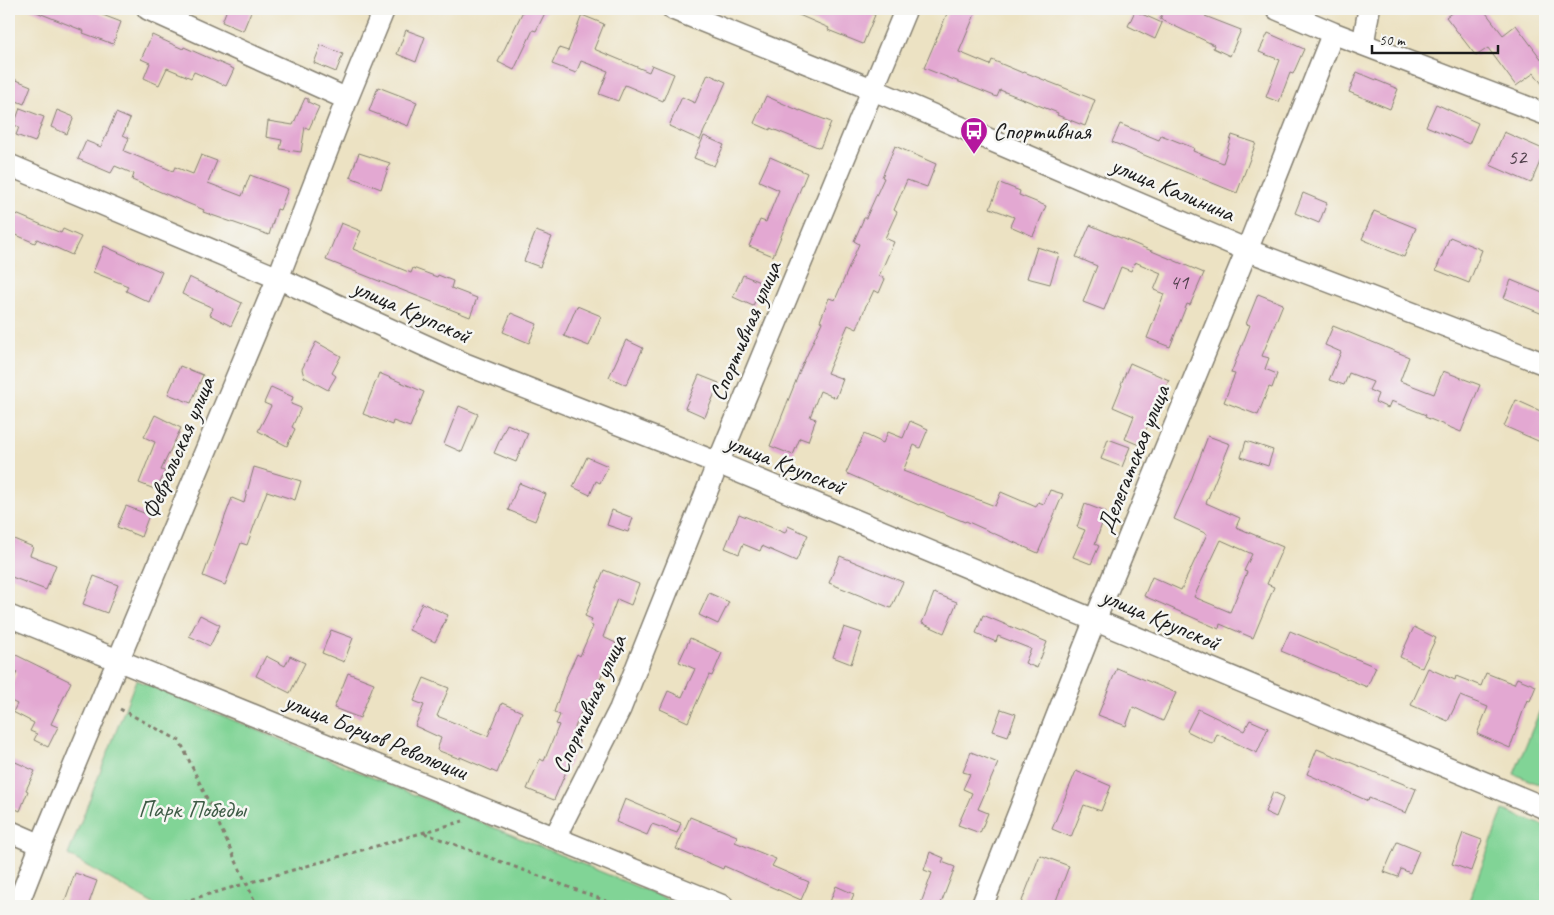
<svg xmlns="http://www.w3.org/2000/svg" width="1554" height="915" font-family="Caveat,sans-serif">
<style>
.green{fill:#81d496;stroke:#4e7859}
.building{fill:#e3a8d2;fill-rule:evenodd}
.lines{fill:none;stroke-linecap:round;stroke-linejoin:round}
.minor-casing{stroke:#847f70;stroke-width:24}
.path{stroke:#847f70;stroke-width:3;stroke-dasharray:4 4;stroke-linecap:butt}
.minor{stroke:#fff;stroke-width:21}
.labels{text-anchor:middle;stroke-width:5;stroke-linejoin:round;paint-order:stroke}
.number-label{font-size:21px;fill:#4e3f4a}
.poi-label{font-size:24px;fill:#1c1c1c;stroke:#f6f6f2;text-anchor:start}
.street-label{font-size:24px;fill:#1c1c1c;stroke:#f6f6f2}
.park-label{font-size:24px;fill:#3f5c47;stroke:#f6f6f2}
</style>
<rect width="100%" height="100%" fill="#f6f6f2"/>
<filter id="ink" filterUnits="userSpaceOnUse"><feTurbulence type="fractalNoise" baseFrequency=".02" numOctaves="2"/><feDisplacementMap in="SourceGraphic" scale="10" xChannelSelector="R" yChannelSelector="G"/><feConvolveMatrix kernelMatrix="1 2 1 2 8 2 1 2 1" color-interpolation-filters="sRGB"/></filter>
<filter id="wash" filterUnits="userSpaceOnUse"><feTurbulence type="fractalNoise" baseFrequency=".0096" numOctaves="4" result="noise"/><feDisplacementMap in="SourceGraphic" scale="20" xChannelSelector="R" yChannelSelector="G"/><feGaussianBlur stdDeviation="1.12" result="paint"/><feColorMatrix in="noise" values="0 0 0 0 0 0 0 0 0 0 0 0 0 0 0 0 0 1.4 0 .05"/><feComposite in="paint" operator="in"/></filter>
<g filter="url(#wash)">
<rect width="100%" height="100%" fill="#ece2c3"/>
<path class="green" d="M136,680L684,906H157L68,855Z
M1541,708L1545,709V787L1514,774Z
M1503,810L1545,826V906H1467Z"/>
<g id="blocks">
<path class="building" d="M29,9H87L121,22L113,44L83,33L84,31Z
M227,9H252L243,31L222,22Z
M524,9H547L536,31L533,30L514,70L498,62Z
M785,9H859L875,15L863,44L828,30L829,28Z
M949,9H962L975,14L959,52L990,65L992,60L1023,73L1024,72L1095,100L1085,126L1057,115L1058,113L1000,90L997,97L924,68Z
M1165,9H1193L1206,15L1205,16L1241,30L1230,56L1213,48L1214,45L1160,19Z
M1457,9H1483L1503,35L1516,25L1545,64V88L1534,73L1516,86L1488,48L1476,56L1446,17Z
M1135,11L1162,23L1155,39L1128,26Z
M582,15L604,24L594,49L649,72L652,65L674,74L663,101L625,85L618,101L599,94L608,71L581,61L576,73L552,64L559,48L568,51Z
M406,30L425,37L416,62L397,54Z
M1268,33L1304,49L1293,74L1290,73L1279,102L1266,97L1280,60L1259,52Z
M152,35L183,49L184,47L234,69L226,86L194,72L191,78L167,68L159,85L144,78L150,63L141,59Z
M321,45L343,54L336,72L314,63Z
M1357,72L1398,89L1390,109L1349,92Z
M708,74L726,82L700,140L669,126L682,97L695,103Z
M9,77L31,86L24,104L9,98Z
M378,87L417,102L408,126L369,111Z
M766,96L800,111V110L831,122L820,148L770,128V130L754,123Z
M305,98L308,99V102L319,107L309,129L305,127L301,152L280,149L282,140L266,137L268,121L293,125Z
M1436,104L1478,123L1469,144L1426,126Z
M20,108L44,117L35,142L16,135L19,127L14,125Z
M57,110L74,117L67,134L51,127Z
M116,113L130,119L123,135L129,138L124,151L173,171L175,167L193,174L201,155L217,161L208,183L242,196L250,175L288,189L280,210L277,209L269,235L203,212L204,210L132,180L134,174L115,166L111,173L78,159L86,141L101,147Z
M1120,124L1159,140L1161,135L1194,148L1193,151L1223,163L1232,135L1256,143L1237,193L1112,142Z
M1504,132L1545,150L1531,183L1490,165Z
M704,136L724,145L714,166L694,158Z
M895,146L936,164L927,187L907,180L894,210L897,212L885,238L894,242L879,276L885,279L879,293L874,290L868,303H867L857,329L848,325L827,373L843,379L836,398L820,391L810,417L816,419L808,441L800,438L793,455L770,446L801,368L822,322L820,321L829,298L835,300L859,244L854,241L864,218H866L884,178L882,177Z
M359,153L390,163L381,189L350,177Z
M770,157L807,173L773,256L749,246L760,220L766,222L779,190L759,181Z
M1000,183L1020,191L1019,195L1046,206L1033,236L1010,226L1014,217L990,208Z
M1303,193L1327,203L1319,223L1295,213Z
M9,211L61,233L63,229L81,237L72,255L37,239L35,243L9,232Z
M1374,211L1416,228L1404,257L1362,239Z
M341,223L361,231L353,249L411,273L413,268L437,277L438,275L453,281L451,288L477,298L470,317L326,260Z
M1090,225L1204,273L1190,305L1187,304L1170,347L1147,338L1164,294L1154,290L1161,273L1135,262L1131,271L1121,267L1104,310L1083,302L1097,266L1076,257Z
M536,231L552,237L540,267L524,261Z
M1450,237L1482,250L1469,283L1436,270Z
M104,246L162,272L149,302L126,291L128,286L93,272Z
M1037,247L1059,254L1050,284L1027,278Z
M743,275L762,283L753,306L733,297Z
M189,277L242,303L231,326L210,315L213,308L182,294Z
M1511,280L1545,294V315L1504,298Z
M1258,294L1283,304L1262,356L1269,358L1265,369L1277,374L1272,388L1269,387L1258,415L1224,402L1235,374L1231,373L1250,325L1246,324Z
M577,306L601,316L589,346L564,336Z
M511,313L537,324L529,343L503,332Z
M1333,326L1409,357L1400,381L1434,394L1443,371L1480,385L1461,432L1425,417L1426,415L1391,401L1388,408L1375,402L1378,394L1369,390L1373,382L1349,373L1344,385L1329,380L1341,352L1325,345Z
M626,340L643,348L626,385L609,377Z
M316,342L341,356L332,373L336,376L328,390L304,377L302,369Z
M1130,363L1169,380L1139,445L1125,439L1134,416L1113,407L1122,385L1121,384Z
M180,366L203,375L191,403L168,394Z
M379,373L424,392L410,427L393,421L392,425L363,414Z
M699,375L719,383L705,417L685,408Z
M271,387L293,397L291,404L301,408L292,427L295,429L287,446L258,431L271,406L264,403Z
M1516,400L1545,413V444L1504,426Z
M459,406L478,414L462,452L444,444Z
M155,415L181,428L161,470L165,471L157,490L139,483L155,442L144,437Z
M910,421L928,429L920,448L914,445L903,471L995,506L1001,492L1036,507L1038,502L1044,504L1050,490L1063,494L1038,553L966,521L965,522L920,504L919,505L846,473L864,434L883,443L888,432L903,438Z
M507,424L528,433L516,462L494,453Z
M1208,436L1230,444L1206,503L1240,518L1236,527L1283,547L1267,584L1274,587L1253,638L1220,624L1219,629L1144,596L1152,577L1181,590L1207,534L1174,519L1190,483ZM1221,540L1252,554L1244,571L1247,572L1230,612L1194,597Z
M1108,439L1130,447L1122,467L1101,459Z
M1246,441L1273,450L1268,466L1241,457Z
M587,457L608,466L600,483L596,481L590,495L573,487Z
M254,467L301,481L295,500L267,491L247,545L241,543L225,585L203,576L232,498L244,503Z
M519,483L546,494L535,521L508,510Z
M1085,504L1106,512L1095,544L1099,546L1091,564L1073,557L1085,530L1077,527Z
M126,506L149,515L141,537L117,527Z
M612,510L633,518L628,532L607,525Z
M739,514L785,533L788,526L808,535L796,561L762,546L760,551L743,544L739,554L725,548Z
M9,537L33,547L30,555L56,565L46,590L9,576Z
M840,556L903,582L891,608L829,583Z
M604,570L639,584L631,605L617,599L603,637L616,643L590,701L586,699L571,738L579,741L554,800L527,789L540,759L544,761L559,725L556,724L560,715L554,712L565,680L577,654L580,656L593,626L590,625L592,619L585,616Z
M94,576L118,585L107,613L83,604Z
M709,593L729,602L718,624L699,615Z
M934,593L957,602L944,633L922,623Z
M422,603L448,615L435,642L409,630Z
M200,615L220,625L210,646L189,636Z
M983,615L1047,642L1037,668L1025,663L1031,649L998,636L996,642L976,633Z
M844,627L862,633L851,664L833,657Z
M1414,627L1436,638L1422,668L1400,657Z
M331,630L353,638L344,662L322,653Z
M1290,631L1376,667L1367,687L1281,651Z
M690,638L722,653L712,676L709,675L688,722L660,709L668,691L682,697L695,669L679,662Z
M14,654L71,682L51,724L58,727L48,747L34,740L37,734L30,731L34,723L13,712L17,704L9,700V690L17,672L9,668V666Z
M266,656L285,666L290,656L305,663L290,693L256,676Z
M1117,668L1176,693L1163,721L1133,707L1126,726L1098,715Z
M1428,668L1455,680L1456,676L1481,686L1486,673L1514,684L1517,678L1536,686L1530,701L1527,700L1510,748L1477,734L1488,707L1460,696L1448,721L1411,705Z
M348,673L374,683L360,718L334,708Z
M424,678L449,688L437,716L488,736L502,703L522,712L497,773L460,757V759L437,750L441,738L415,726L424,705L414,701Z
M1001,709L1016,714L1008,736L993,731Z
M1198,709L1244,731L1250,720L1268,728L1257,753L1217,734L1213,744L1187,731Z
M1317,749L1416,789L1406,813L1369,798L1368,801L1307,774Z
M971,752L998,763L978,809L988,813L980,833L958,825L972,793L963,789L970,774L963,772Z
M9,759L35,771L26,790L28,791L20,811L9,806Z
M1076,771L1111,786L1101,811L1084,805L1071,837L1052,829Z
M1273,792L1284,797L1276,817L1265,812Z
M625,799L681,823L677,833L652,824L647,835L616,822Z
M690,817L737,836L735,842L776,859L772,866L809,882L801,900L724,866L723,869L676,849Z
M1463,833L1482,840L1471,871L1452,864Z
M1397,842L1419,851L1410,873L1401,869L1398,877L1384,872Z
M930,852L944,858L942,862L955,867L940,906H920L932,873L924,870Z
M1040,855L1069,866L1054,906H1020Z
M75,873L97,881L88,906H63Z
M836,886L854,894L849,906H841L830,902Z"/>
</g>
</g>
<g filter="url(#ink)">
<use href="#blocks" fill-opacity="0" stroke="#847f70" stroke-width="1"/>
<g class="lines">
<defs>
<path id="minor" d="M148,9L347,99
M673,9L874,90L1247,250L1545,364
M1277,9L1333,33L1545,114
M1363,44L1369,9
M9,165L278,278L465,364L718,463L1545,808
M9,616L723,906
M9,831L41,845
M555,837L620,709L718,463L906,9
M17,906L41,845L278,278L347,99L384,9
M982,906L1095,620L1247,250L1333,33"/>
</defs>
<use href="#minor" class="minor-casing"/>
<path class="path" d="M120,709L180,741L257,906
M424,833L606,901L615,906
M168,906L463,821"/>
<use href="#minor" class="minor"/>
</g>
</g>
<defs>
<symbol id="bus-pin" viewBox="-11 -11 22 30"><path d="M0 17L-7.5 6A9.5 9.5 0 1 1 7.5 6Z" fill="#b5179e" stroke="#f6f6f2"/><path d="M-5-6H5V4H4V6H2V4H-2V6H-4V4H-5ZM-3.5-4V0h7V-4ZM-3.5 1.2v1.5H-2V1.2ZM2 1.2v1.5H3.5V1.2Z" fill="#fff"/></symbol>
</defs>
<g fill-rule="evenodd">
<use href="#bus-pin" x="958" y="115" width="32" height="43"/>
</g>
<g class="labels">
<g class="number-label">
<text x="1517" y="164">52</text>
<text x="1179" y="289">41</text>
</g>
<g class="poi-label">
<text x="993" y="139">Спортивная</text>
</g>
<g class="street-label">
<text transform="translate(1173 189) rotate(23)" y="8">улица Калинина</text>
<text transform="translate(412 311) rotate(24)" y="8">улица Крупской</text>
<text transform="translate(745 331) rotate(-67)" y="8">Спортивная улица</text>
<text transform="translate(178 448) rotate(-67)" y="8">Февральская улица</text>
<text transform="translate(1133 459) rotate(-68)" y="8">Делегатская улица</text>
<text transform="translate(786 464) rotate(22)" y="8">улица Крупской</text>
<text transform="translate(1161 619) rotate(23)" y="8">улица Крупской</text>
<text transform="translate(589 704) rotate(-66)" y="8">Спортивная улица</text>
<text transform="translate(376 736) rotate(22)" y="8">улица Борцов Революции</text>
</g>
<g class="park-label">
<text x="192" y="817">Парк Победы</text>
</g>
</g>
<rect width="1554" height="915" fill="none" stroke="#f6f6f2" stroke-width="30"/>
<path d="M1372 45v8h126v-8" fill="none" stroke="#1c1c1c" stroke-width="2.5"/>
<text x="1379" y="45" font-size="15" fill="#1c1c1c" stroke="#f6f6f2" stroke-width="4" paint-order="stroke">50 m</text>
</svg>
